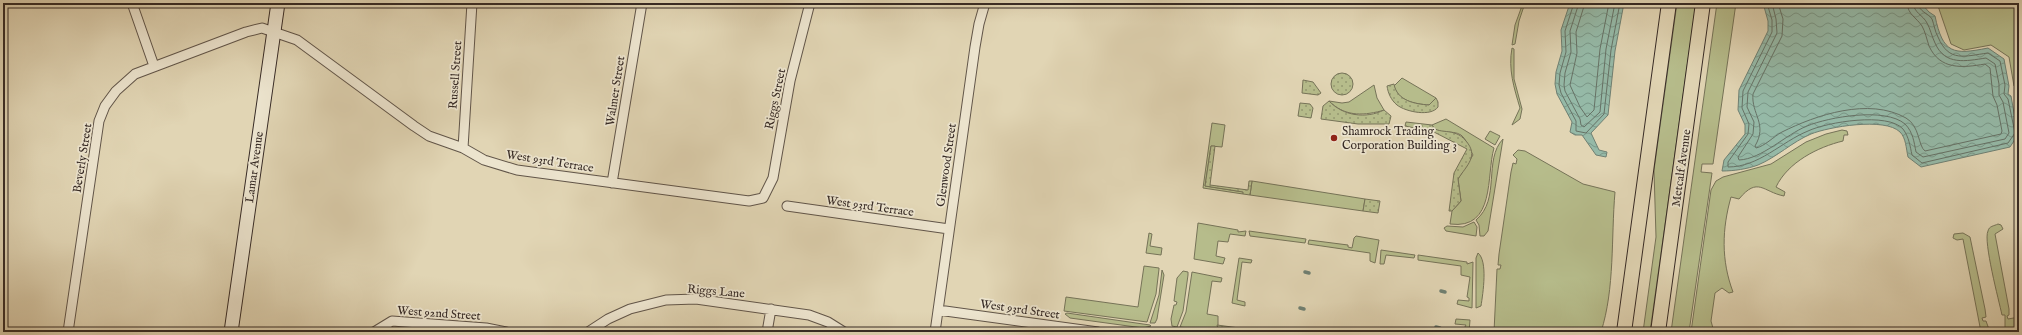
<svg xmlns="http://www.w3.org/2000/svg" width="2022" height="335" font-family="'IM FELL English',serif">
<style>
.grass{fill:#b6bc8b;stroke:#767358}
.park{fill:url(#park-dots);stroke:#767358}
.water{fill:url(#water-waves);stroke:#6f8073}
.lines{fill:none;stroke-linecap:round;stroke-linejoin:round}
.shore{stroke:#667266;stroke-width:1}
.stream{stroke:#6f8073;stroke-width:3.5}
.street-casing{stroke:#615549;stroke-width:11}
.secondary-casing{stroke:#362a25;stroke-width:15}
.primary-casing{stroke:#362a25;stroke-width:16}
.street{stroke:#ece4ce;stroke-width:9}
.secondary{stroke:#ece4ce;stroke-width:13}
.primary{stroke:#e1d5b4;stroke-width:14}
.poi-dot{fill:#8f2418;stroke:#ece4ce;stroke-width:1.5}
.labels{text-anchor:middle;stroke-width:3.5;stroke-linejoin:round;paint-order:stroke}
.street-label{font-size:12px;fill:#362a25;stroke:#ece4ce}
.poi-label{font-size:12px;fill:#362a25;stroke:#ece4ce;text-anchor:start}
</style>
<defs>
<pattern id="park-dots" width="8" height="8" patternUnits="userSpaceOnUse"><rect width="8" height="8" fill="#b6bc8b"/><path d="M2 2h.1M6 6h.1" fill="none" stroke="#959971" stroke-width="1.8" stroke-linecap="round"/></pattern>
<pattern id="water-waves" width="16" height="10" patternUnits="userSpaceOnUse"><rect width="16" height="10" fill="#95b9a7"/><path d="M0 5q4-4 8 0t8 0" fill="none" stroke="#7a9788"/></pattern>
</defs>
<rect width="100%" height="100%" fill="#e1d5b4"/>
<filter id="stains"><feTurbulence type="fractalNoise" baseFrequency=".005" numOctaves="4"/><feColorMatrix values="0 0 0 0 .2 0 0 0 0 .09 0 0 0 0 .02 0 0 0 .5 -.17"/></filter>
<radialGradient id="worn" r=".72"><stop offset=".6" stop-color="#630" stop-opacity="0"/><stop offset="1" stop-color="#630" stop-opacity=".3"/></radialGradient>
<path class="grass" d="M1523,3H1525L1519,21L1515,44L1512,45L1515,25Z
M1677,3H1696L1650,332H1643L1656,237L1654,170Z
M1717,3H1736L1713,164H1702L1701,172L1712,173L1689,332H1671Z
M1937,3H2019V89L2018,86H2014L2009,57L1991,45L1964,50L1951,44Z
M1512,48L1514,49V79L1522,109L1520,119L1512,125L1520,108C1514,88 1508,69 1512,48Z
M1402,78L1436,98L1429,105C1415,104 1398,101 1394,86Z
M1374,85L1377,98L1384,110L1381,111C1361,116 1344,116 1329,101L1342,103L1349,102Z
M1446,119L1494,148C1486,175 1496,230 1450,224L1452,211L1461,201L1458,179L1473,155C1469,148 1467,140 1461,135C1452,129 1437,136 1432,125Z
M1212,123L1225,125L1222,147L1211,146L1205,186L1244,192L1243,194L1203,188Z
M1842,130L1847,131L1848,135H1844L1843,141C1818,147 1788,162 1776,187L1785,192L1784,196C1763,192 1758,176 1739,199L1731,197C1722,229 1721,260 1733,292L1729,293L1722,288L1715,293L1711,321L1714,332H1691L1711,190L1716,181L1723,177L1771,164L1806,142L1826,134Z
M1490,131L1500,136L1495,145L1485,139Z
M1503,139L1488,231L1484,236H1480L1479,225L1476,220C1501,199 1483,160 1503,139Z
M1518,150L1525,151L1583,184L1615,192C1611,238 1615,288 1601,332H1494L1497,269H1500L1501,265H1498L1499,254L1511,172L1513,163L1516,164L1517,159L1513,155Z
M1252,181L1365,199L1363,211L1250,195Z
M1474,222L1477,227L1476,236L1446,231L1444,228L1447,226L1463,227Z
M1198,223L1238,230V232L1246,231L1245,236L1230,234L1228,242L1218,241L1216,256L1225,258L1223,264L1194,259Z
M1998,224L2001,225L2003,229L1995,234L2009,309V315L2007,316L2008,319L2019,317V332H2005V315H2002C1999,301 1983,241 1988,231C1989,226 1994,226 1998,224Z
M1249,231L1306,239L1305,243L1250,236Z
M1149,233L1152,234L1150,246L1162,248L1161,255L1146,253Z
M1963,233L1970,237L1985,309L1986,317L1982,318L1983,321H1986L1990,332H1981L1963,239L1957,240L1953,238L1954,234Z
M1356,236L1379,240L1375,263L1370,261V253L1308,244L1309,240L1348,245V247L1352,248L1354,238Z
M1381,250L1415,255L1414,258L1386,255L1384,264H1380Z
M1478,253C1488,261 1483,293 1481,306L1476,308V258Z
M1418,255L1467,262V264L1473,262L1472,308L1457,304L1458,300L1469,301V298L1467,297L1470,277L1461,275V266L1418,260Z
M1239,258L1252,260L1251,263L1242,262L1237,300L1245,302V306L1232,303Z
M1144,266L1159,268V269L1156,294L1147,322L1064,311L1066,297L1138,307Z
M1162,270L1164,275L1157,319L1155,323H1150L1159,295Z
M1183,271L1188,272V275L1183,311L1177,327L1172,326L1171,319L1174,305H1176L1177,302L1174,301L1177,278Z
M1192,272L1222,278L1221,282L1212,281L1207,314L1218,316V329L1239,332H1219L1180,327L1186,312Z
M1067,313L1150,325L1151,326L1143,328L1070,318L1065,314Z
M1456,319L1470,320L1469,332H1462L1466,325L1455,324Z"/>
<path class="park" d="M1331 84a11 11 0 1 1 22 0a11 11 0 1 1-22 0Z
M1303,80L1313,82L1321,93L1318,95L1302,93Z
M1394,84C1397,101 1415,104 1429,105L1436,98L1438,102V107C1431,117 1406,112 1397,105C1391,100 1388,93 1387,86Z
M1329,101C1343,116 1366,119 1384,110L1391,116L1389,124H1358L1321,119L1323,106Z
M1300,103L1310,104L1313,108L1311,118L1298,116Z
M1406,122L1432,125C1437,136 1454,126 1466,141C1479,156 1467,165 1458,179L1461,201L1452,211H1449L1454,173L1467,149L1434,132L1405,126Z
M1211,146H1215L1210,185L1248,190L1249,181H1252L1250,195L1243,194V192L1205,186Z
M1365,199L1380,201L1378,213L1363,211Z
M1217,325L1269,332H1239L1218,329Z"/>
<path class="water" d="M1570,3H1624L1615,51L1608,115L1591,133L1599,150L1607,152L1606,157L1596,155L1582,135H1575L1570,132L1572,122L1557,94L1555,84L1556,72L1562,51L1561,30Z
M1763,3H1921L1929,12L1935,16C1943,54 1953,55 1988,48L2004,59L2009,86L2008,94L2011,96L2018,135L2010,147L1921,167L1908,157C1906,148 1906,138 1900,132C1885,117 1828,127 1811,134C1792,142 1777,157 1758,165C1747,169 1734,171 1722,171L1724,160L1745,134V125L1738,110L1739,90L1768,31V21Z"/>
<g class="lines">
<path class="shore" d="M1574,3L1565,31L1566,52L1560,73L1559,85L1561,93L1576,121V131L1586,133L1604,114L1611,50L1620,3
M1579,3L1570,31L1571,52L1565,73L1564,85L1565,91L1580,119L1581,125L1584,127L1600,112L1606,49L1615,3
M1585,3L1576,32L1577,53L1570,85L1580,107L1587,117L1594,110L1600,49L1609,3
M1767,3L1772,20V32L1743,91L1742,108L1749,124L1748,134L1728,162V167C1759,167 1781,142 1808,131C1827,122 1888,112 1903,129C1909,137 1910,146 1912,155L1922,163L2008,143L2015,133L2008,99L2004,94L2005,85L2000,61L1988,53C1965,56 1949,63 1938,37C1935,32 1934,24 1932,19C1928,13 1919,12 1918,3
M1772,3L1776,19L1777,33L1748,92L1747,107L1754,122L1753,134L1738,157L1739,160C1762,159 1785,135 1807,126C1829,117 1885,107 1905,124C1913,132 1914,142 1916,152L1923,157L2005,139L2009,133L2003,102L1999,95V84L1995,64L1986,58C1966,61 1945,66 1935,43C1932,37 1930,28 1927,23C1923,15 1914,13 1913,3
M1778,3L1783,19L1782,36L1753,94C1751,114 1768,124 1755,146L1756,148C1765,146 1773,137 1782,132C1816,115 1869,97 1906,118C1920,126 1918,146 1925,151L2001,134L2002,131L1997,105L1993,96L1990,68L1985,64C1962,68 1940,70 1929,46C1927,40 1925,31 1922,26C1916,17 1908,15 1907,3"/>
<path class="stream" d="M1305,272L1309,273
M1441,291L1445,292
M1300,308L1304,309
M1436,327L1440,328"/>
<defs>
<path id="street" d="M132,3L154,66
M463,148L472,3
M612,183L642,3
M787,206L949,229
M938,310L1098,332
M68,332L99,121L105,106L116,91L135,74L246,32L262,28L297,40L414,126L429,136L463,148L484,160L517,170L749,201L763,198L773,178L790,81L810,3
M374,332L392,321L486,328L506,332
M588,332L608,319L630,309L666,300L696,299L809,315L828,322L844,332
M767,332L771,309
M935,332L975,47L979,24L985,3"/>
<path id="secondary" d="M231,332L278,3"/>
<path id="primary" d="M1624,332L1669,3
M1658,332L1703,3"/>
</defs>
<use href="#street" class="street-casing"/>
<use href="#secondary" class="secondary-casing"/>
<use href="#primary" class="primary-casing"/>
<use href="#street" class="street"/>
<use href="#secondary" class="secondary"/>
<use href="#primary" class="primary"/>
</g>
<circle class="poi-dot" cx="1334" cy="138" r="4"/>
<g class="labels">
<g class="street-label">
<text transform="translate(455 75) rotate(-86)" y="4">Russell Street</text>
<text transform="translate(615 91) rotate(-81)" y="4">Walmer Street</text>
<text transform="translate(775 99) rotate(-78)" y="4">Riggs Street</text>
<text transform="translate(82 158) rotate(-81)" y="4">Beverly Street</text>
<text transform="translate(550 161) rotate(9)" y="4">West 93rd Terrace</text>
<text transform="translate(946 165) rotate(-82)" y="4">Glenwood Street</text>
<text transform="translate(254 167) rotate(-82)" y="4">Lamar Avenue</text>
<text transform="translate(1681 168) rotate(-82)" y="4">Metcalf Avenue</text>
<text transform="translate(870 206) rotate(8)" y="4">West 93rd Terrace</text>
<text transform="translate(716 291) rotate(5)" y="4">Riggs Lane</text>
<text transform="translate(1020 309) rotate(8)" y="4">West 93rd Street</text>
<text transform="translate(439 313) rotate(4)" y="4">West 92nd Street</text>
</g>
<g class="poi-label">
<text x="1342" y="135">Shamrock Trading<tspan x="1342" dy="14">Corporation Building 3</tspan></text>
</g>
</g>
<rect width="2022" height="335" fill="none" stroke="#e1d5b4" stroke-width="16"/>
<rect x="4" y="4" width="2014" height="327" fill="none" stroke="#362a25" stroke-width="2"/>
<rect x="8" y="8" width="2006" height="319" fill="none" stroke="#362a25"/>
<rect width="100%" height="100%" filter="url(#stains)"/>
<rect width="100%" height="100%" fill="url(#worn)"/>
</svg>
